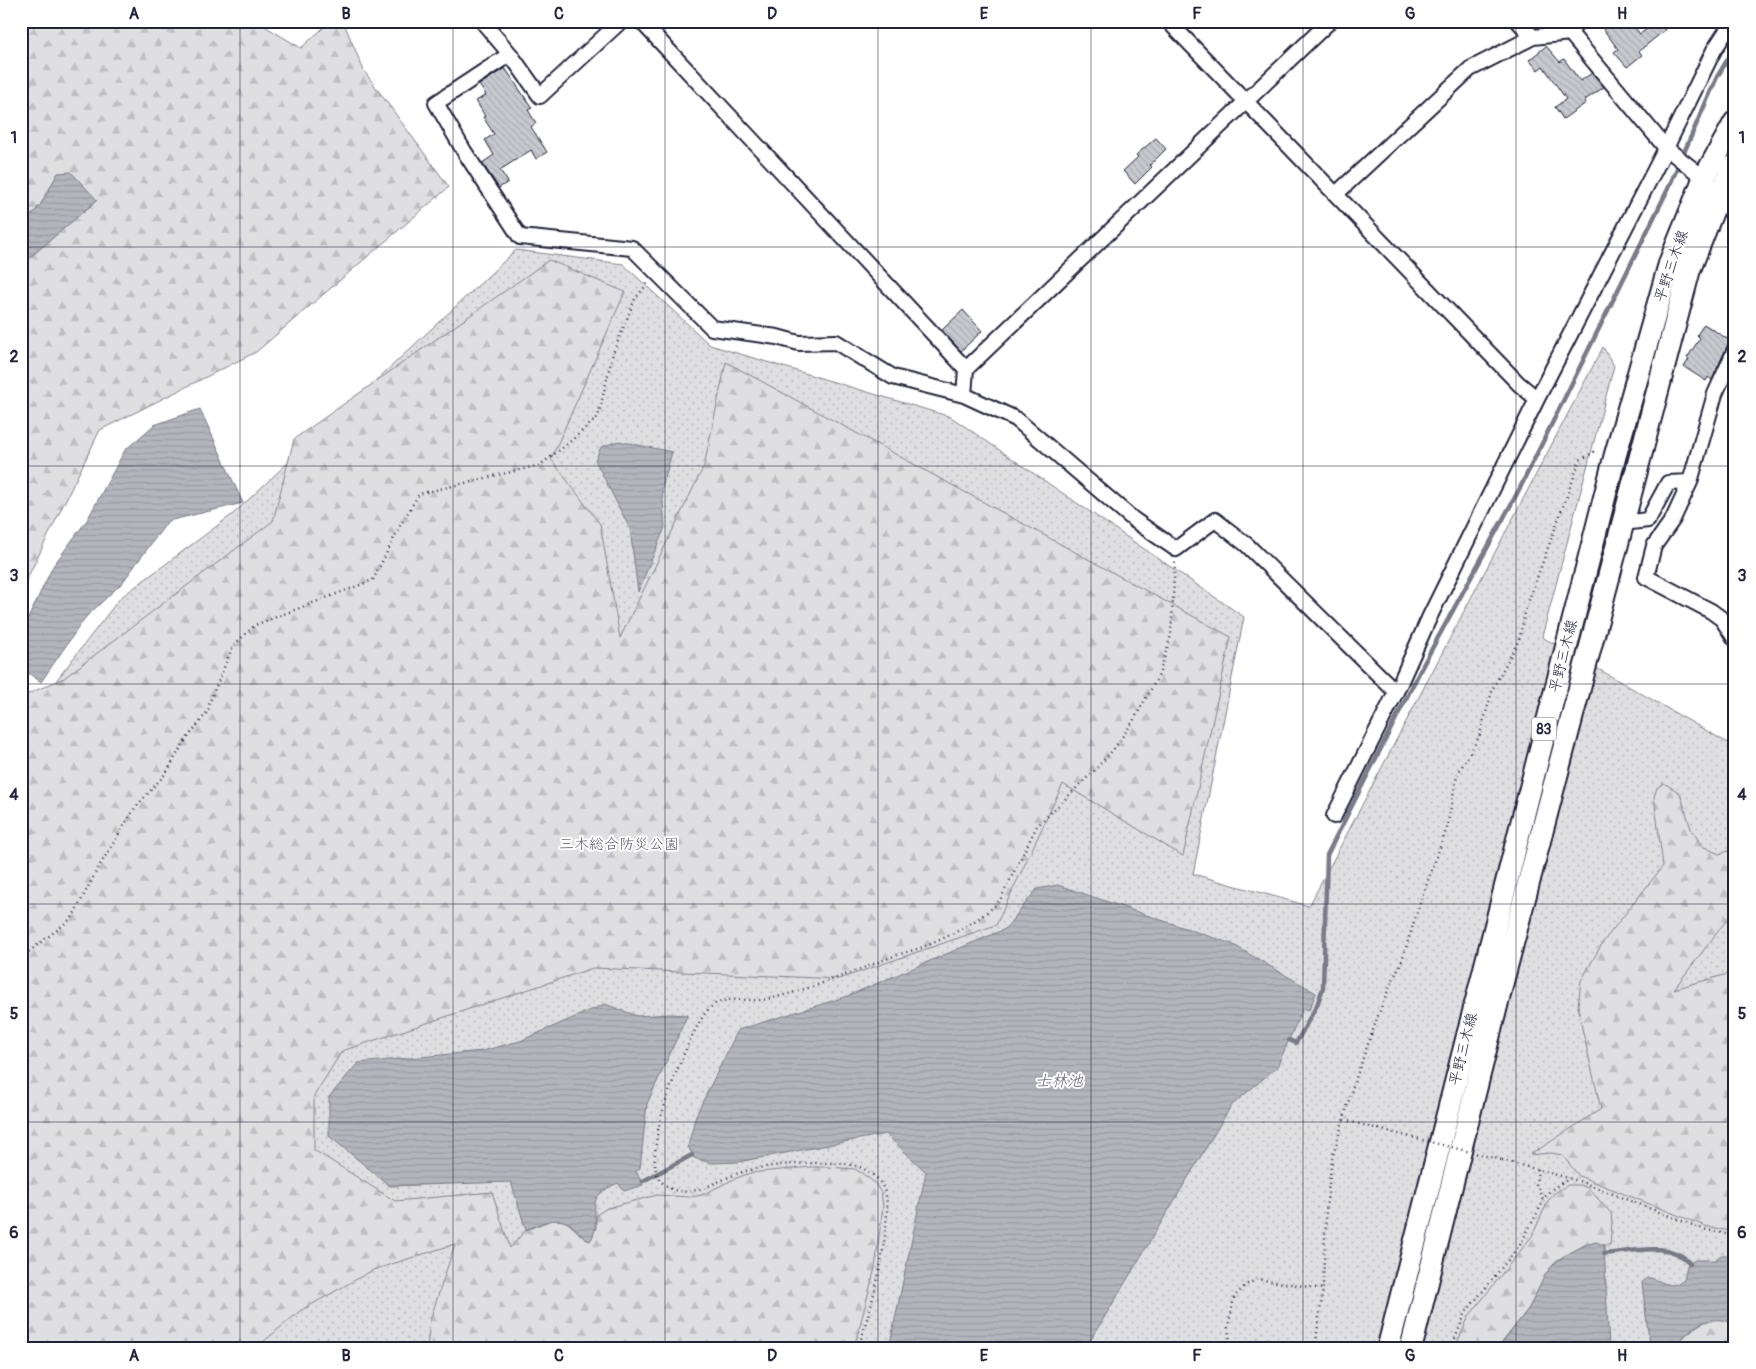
<svg xmlns="http://www.w3.org/2000/svg" width="1756" height="1369" font-family="Pangolin,'Klee One',sans-serif">
<style>
.grass{fill:url(#grass-dots);stroke:#80808e}
.forest{fill:url(#forest-firs);stroke:#80808e}
.water{fill:url(#water-rules);stroke:#7a7a88}
.lines{fill:none;stroke-linecap:round;stroke-linejoin:round}
.stream{stroke:#7a7a88;stroke-width:4.5}
.building{fill:url(#building-back-hatch);stroke:#22223b}
.minor-casing{stroke:#22223b;stroke-width:18}
.primary-casing{stroke:#22223b;stroke-width:25}
.path{stroke:#22223b;stroke-width:2.5;stroke-dasharray:1 4;stroke-linecap:butt}
.minor{stroke:#fff;stroke-width:14}
.primary{stroke:#fff;stroke-width:21}
.path-bridge{stroke:#22223b;stroke-width:2.5;stroke-dasharray:1 4;stroke-linecap:butt}
.grid{fill:none;stroke:#22223b;stroke-width:1;stroke-opacity:0.55}
.labels{text-anchor:middle;stroke-width:4;stroke-linejoin:round;paint-order:stroke}
.shield{fill:#fff;stroke:#646476;stroke-width:1}
.shield-label{font-size:14px;font-weight:bold;fill:#22223b}
.street-label{font-size:15px;fill:#22223b;stroke:#fff}
.park-label{font-size:15px;fill:#5b5b6d;stroke:#fff}
.water-label{font-size:16px;font-style:italic;fill:#5c5c6f;stroke:#fff}
.neatline{fill:none;stroke:#22223b;stroke-width:2}
.grid-label{font-size:16px;text-anchor:middle;font-weight:bold;fill:#22223b}
</style>
<defs>
<pattern id="grass-dots" width="8" height="8" patternUnits="userSpaceOnUse" patternTransform="scale(1.25)"><rect width="8" height="8" fill="#dfdfe2"/><path d="M2 2h.1M6 6h.1" fill="none" stroke="#bfbfc3" stroke-width="1.8" stroke-linecap="round"/></pattern>
<pattern id="forest-firs" width="22" height="20" patternUnits="userSpaceOnUse" patternTransform="scale(1.25)"><rect width="22" height="20" fill="#dfdfe2"/><path d="M5 1l3.5 6h-7zM16 11l3.5 6h-7z" fill="#bfbfc3"/></pattern>
<pattern id="water-rules" width="6" height="5" patternUnits="userSpaceOnUse" patternTransform="scale(1.25)"><rect width="6" height="5" fill="#b4b4bc"/><path d="M0 2.5h6" fill="none" stroke="#9a9aa2"/></pattern>
<pattern id="building-back-hatch" width="6" height="6" patternUnits="userSpaceOnUse" patternTransform="scale(1.25)"><rect width="6" height="6" fill="#c8c8cf"/><path d="M-1 5l2 2M0 0l6 6M5-1l2 2" fill="none" stroke="#acacb3"/></pattern>
</defs>
<rect width="100%" height="100%" fill="#fff"/>
<filter id="ink" filterUnits="userSpaceOnUse"><feTurbulence type="fractalNoise" baseFrequency=".02" numOctaves="2"/><feDisplacementMap in="SourceGraphic" scale="10" xChannelSelector="R" yChannelSelector="G"/><feConvolveMatrix kernelMatrix="1 2 1 2 8 2 1 2 1" color-interpolation-filters="sRGB"/></filter>
<g filter="url(#ink)">
<path class="grass" d="M516,250L623,264L710,345L951,417L1244,617L1193,874L1309,906L1603,347L1614,366L1542,637L1735,747V1348H21V763L35,708L120,598L233,514Z"/>
<path class="forest" d="M21,21H263L266,27L301,48L331,21H343L364,71L449,187L256,352L100,430L21,591V265L97,200L58,173L41,204L23,226L21,232Z
M549,260L625,292L551,459L600,524L620,638L704,466L726,362L1231,637L1183,856L1063,784L996,925L839,979L593,968L342,1051L314,1096V1150L395,1201L492,1192L510,1248L526,1230L554,1219H560L568,1223L586,1240L596,1229V1215L607,1208L657,1195L689,1197L702,1195L734,1179L750,1173L811,1167H828L855,1169L863,1174L875,1183L881,1193L883,1206L875,1268L854,1348H427L430,1320L455,1244L373,1270L300,1311L256,1348H21V697L64,678L273,521L294,439Z
M1664,783L1680,793L1691,829L1702,846L1719,854L1735,849V909L1674,989L1735,972V1232L1705,1226L1579,1176L1562,1155L1551,1153L1530,1155L1601,1109L1582,1028L1578,1005L1581,981L1603,942L1663,866L1654,797L1657,788Z
M1568,1185H1580L1588,1188L1611,1213L1612,1222L1610,1245H1585L1557,1260L1549,1270L1529,1308L1498,1348H1455L1469,1316L1532,1236L1548,1201L1556,1192Z
M1719,1319L1735,1323V1348H1673C1686,1335 1700,1319 1719,1319Z"/>
<path class="water" d="M71,172L97,200L21,265L23,226L41,204L58,173Z
M200,409L243,503L168,521L122,583L85,618L41,682L21,668V633L53,566L87,520L125,450L154,425Z
M619,441L672,452L662,489L665,527L638,592L630,529L595,460L601,447Z
M1058,885L1232,944L1316,993L1309,1010L1303,1008L1277,1067L1231,1106L1086,1348H889L926,1172L886,1134L738,1162L711,1163L694,1158L688,1146L696,1115L738,1030L845,997L1005,929L1037,889Z
M605,1004L637,1016L670,1014L687,1015V1016L647,1104L640,1168L636,1171L643,1185L624,1191L618,1183C611,1186 603,1190 598,1196C590,1205 601,1227 590,1241C583,1239 580,1233 575,1228C559,1213 543,1223 526,1230L511,1182L390,1186L329,1136V1097L358,1063L482,1051L520,1041Z
M1596,1242L1604,1245L1609,1348H1498L1529,1308L1545,1275L1553,1265L1564,1256L1585,1245Z
M1721,1255H1735V1323C1706,1313 1692,1327 1673,1348H1650L1642,1283C1644,1279 1647,1278 1651,1278C1664,1282 1671,1290 1684,1280L1687,1265L1693,1260H1715Z"/>
<g class="lines">
<path class="stream" d="M1289,1040L1296,1043L1317,1005L1323,988L1327,855L1423,665L1520,488L1668,189L1717,77L1735,47
M643,1181L692,1155
M1604,1254C1631,1252 1669,1240 1690,1263"/>
</g>
<path class="building" d="M1597,21H1630L1640,34L1658,21L1665,30L1639,51L1642,55L1627,67L1614,52L1618,49Z
M1546,46L1560,62L1564,59L1580,81L1592,73L1604,87L1585,100L1586,103L1563,119L1555,107L1566,99L1543,66L1538,70L1529,60Z
M505,68L532,108L528,110L536,123L531,127L547,152L536,159L531,150L500,170L508,182L499,188L482,163L494,155L485,140L494,134L483,117L485,116L476,101L486,95L479,85Z
M1156,138L1166,149L1150,165L1152,167L1135,184L1123,171L1138,157L1136,155Z
M963,310L982,331L961,351L942,330Z
M1704,324L1732,342L1727,346L1712,380L1708,377L1706,381L1684,367L1689,359L1687,358L1700,338L1697,335Z"/>
<g class="lines">
<defs>
<path id="minor" d="M482,21L510,54L540,96L621,21
M641,21L966,369
M1168,21L1519,384L1537,399
M1518,21L1533,37
M1570,33L1666,148L1704,178L1735,216
M510,54L436,103L464,151L520,237L632,248L712,328L777,337L799,343L836,342L893,377L964,395L1016,419L1134,520L1176,549L1215,520L1247,545L1396,692
M1336,194L1470,69L1533,37L1570,33L1578,21
M1735,350L1715,394L1690,482L1673,519L1654,546L1646,577L1711,611L1722,619L1735,639
M964,395L966,369L1330,21
M1622,523L1648,520L1668,483L1690,482
M1334,816L1396,692L1430,616L1537,399L1666,148L1714,50L1733,21"/>
<path id="primary" d="M1388,1348L1615,456L1670,262L1704,178L1735,122
M1411,1348L1503,980L1689,271L1719,195L1735,165"/>
</defs>
<use href="#minor" class="minor-casing"/>
<use href="#primary" class="primary-casing"/>
<path class="path" d="M21,958L72,918L98,868L135,808L166,773L183,744L208,711L210,701L233,646L255,625L373,580L400,526L419,494L540,465L565,446L598,417L613,353L635,299L648,283
M1344,1120L1379,1129
M1502,1160L1579,1181L1703,1229L1735,1236
M1538,1169L1536,1184L1543,1199
M858,1348C871,1308 883,1266 886,1224C887,1215 888,1206 886,1197C885,1189 881,1182 875,1177C859,1161 837,1163 816,1163C791,1164 763,1165 739,1173C715,1181 683,1206 660,1180C650,1168 657,1132 661,1118C666,1096 695,1019 711,1007C726,994 749,1003 768,999C813,989 854,971 897,955C906,952 915,950 923,947C945,939 985,918 1000,900L1037,826L1094,771L1113,750L1132,723L1159,675L1171,635L1175,562
M1231,1348L1228,1328L1234,1297L1246,1285L1257,1279L1323,1289
M1315,1348L1323,1289L1326,1210L1332,1159L1353,1086L1383,1002L1402,960L1421,900L1447,828L1457,775L1479,737L1493,688L1519,640L1526,608L1580,460L1597,450
M1451,1348L1466,1312L1520,1245L1542,1204C1544,1193 1559,1183 1570,1179"/>
<use href="#minor" class="minor"/>
<use href="#primary" class="primary"/>
<path class="path-bridge" d="M1379,1129L1502,1160"/>
</g>
</g>
<path class="grid" d="M240,21V1348M453,21V1348M665,21V1348M878,21V1348M1091,21V1348M1303,21V1348M1516,21V1348M21,247H1735M21,466H1735M21,684H1735M21,904H1735M21,1122H1735"/>
<g class="labels">
<rect class="shield" x="1531.5" y="717.5" width="25" height="23" rx="4"/>
<g class="shield-label">
<text x="1544" y="734">83</text>
</g>
<g class="street-label">
<text transform="translate(1671 266) rotate(-71)" y="5">平野三木線</text>
<text transform="translate(1563 656) rotate(-76)" y="5">平野三木線</text>
<text transform="translate(1463 1049) rotate(-76)" y="5">平野三木線</text>
</g>
<g class="park-label">
<text x="619" y="849">三木総合防災公園</text>
</g>
<g class="water-label">
<text x="1059" y="1086">士林池</text>
</g>
</g>
<rect width="1756" height="1369" fill="none" stroke="#fff" stroke-width="55"/>
<rect x="28" y="28" width="1700" height="1314" class="neatline"/>
<g class="grid-label">
<text x="134" y="19">A</text>
<text x="346" y="19">B</text>
<text x="559" y="19">C</text>
<text x="772" y="19">D</text>
<text x="984" y="19">E</text>
<text x="1197" y="19">F</text>
<text x="1410" y="19">G</text>
<text x="1622" y="19">H</text>
<text x="14" y="143">1</text>
<text x="1742" y="143">1</text>
<text x="14" y="362">2</text>
<text x="1742" y="362">2</text>
<text x="14" y="581">3</text>
<text x="1742" y="581">3</text>
<text x="14" y="800">4</text>
<text x="1742" y="800">4</text>
<text x="14" y="1019">5</text>
<text x="1742" y="1019">5</text>
<text x="14" y="1238">6</text>
<text x="1742" y="1238">6</text>
<text x="134" y="1361">A</text>
<text x="346" y="1361">B</text>
<text x="559" y="1361">C</text>
<text x="772" y="1361">D</text>
<text x="984" y="1361">E</text>
<text x="1197" y="1361">F</text>
<text x="1410" y="1361">G</text>
<text x="1622" y="1361">H</text>
</g>
</svg>
